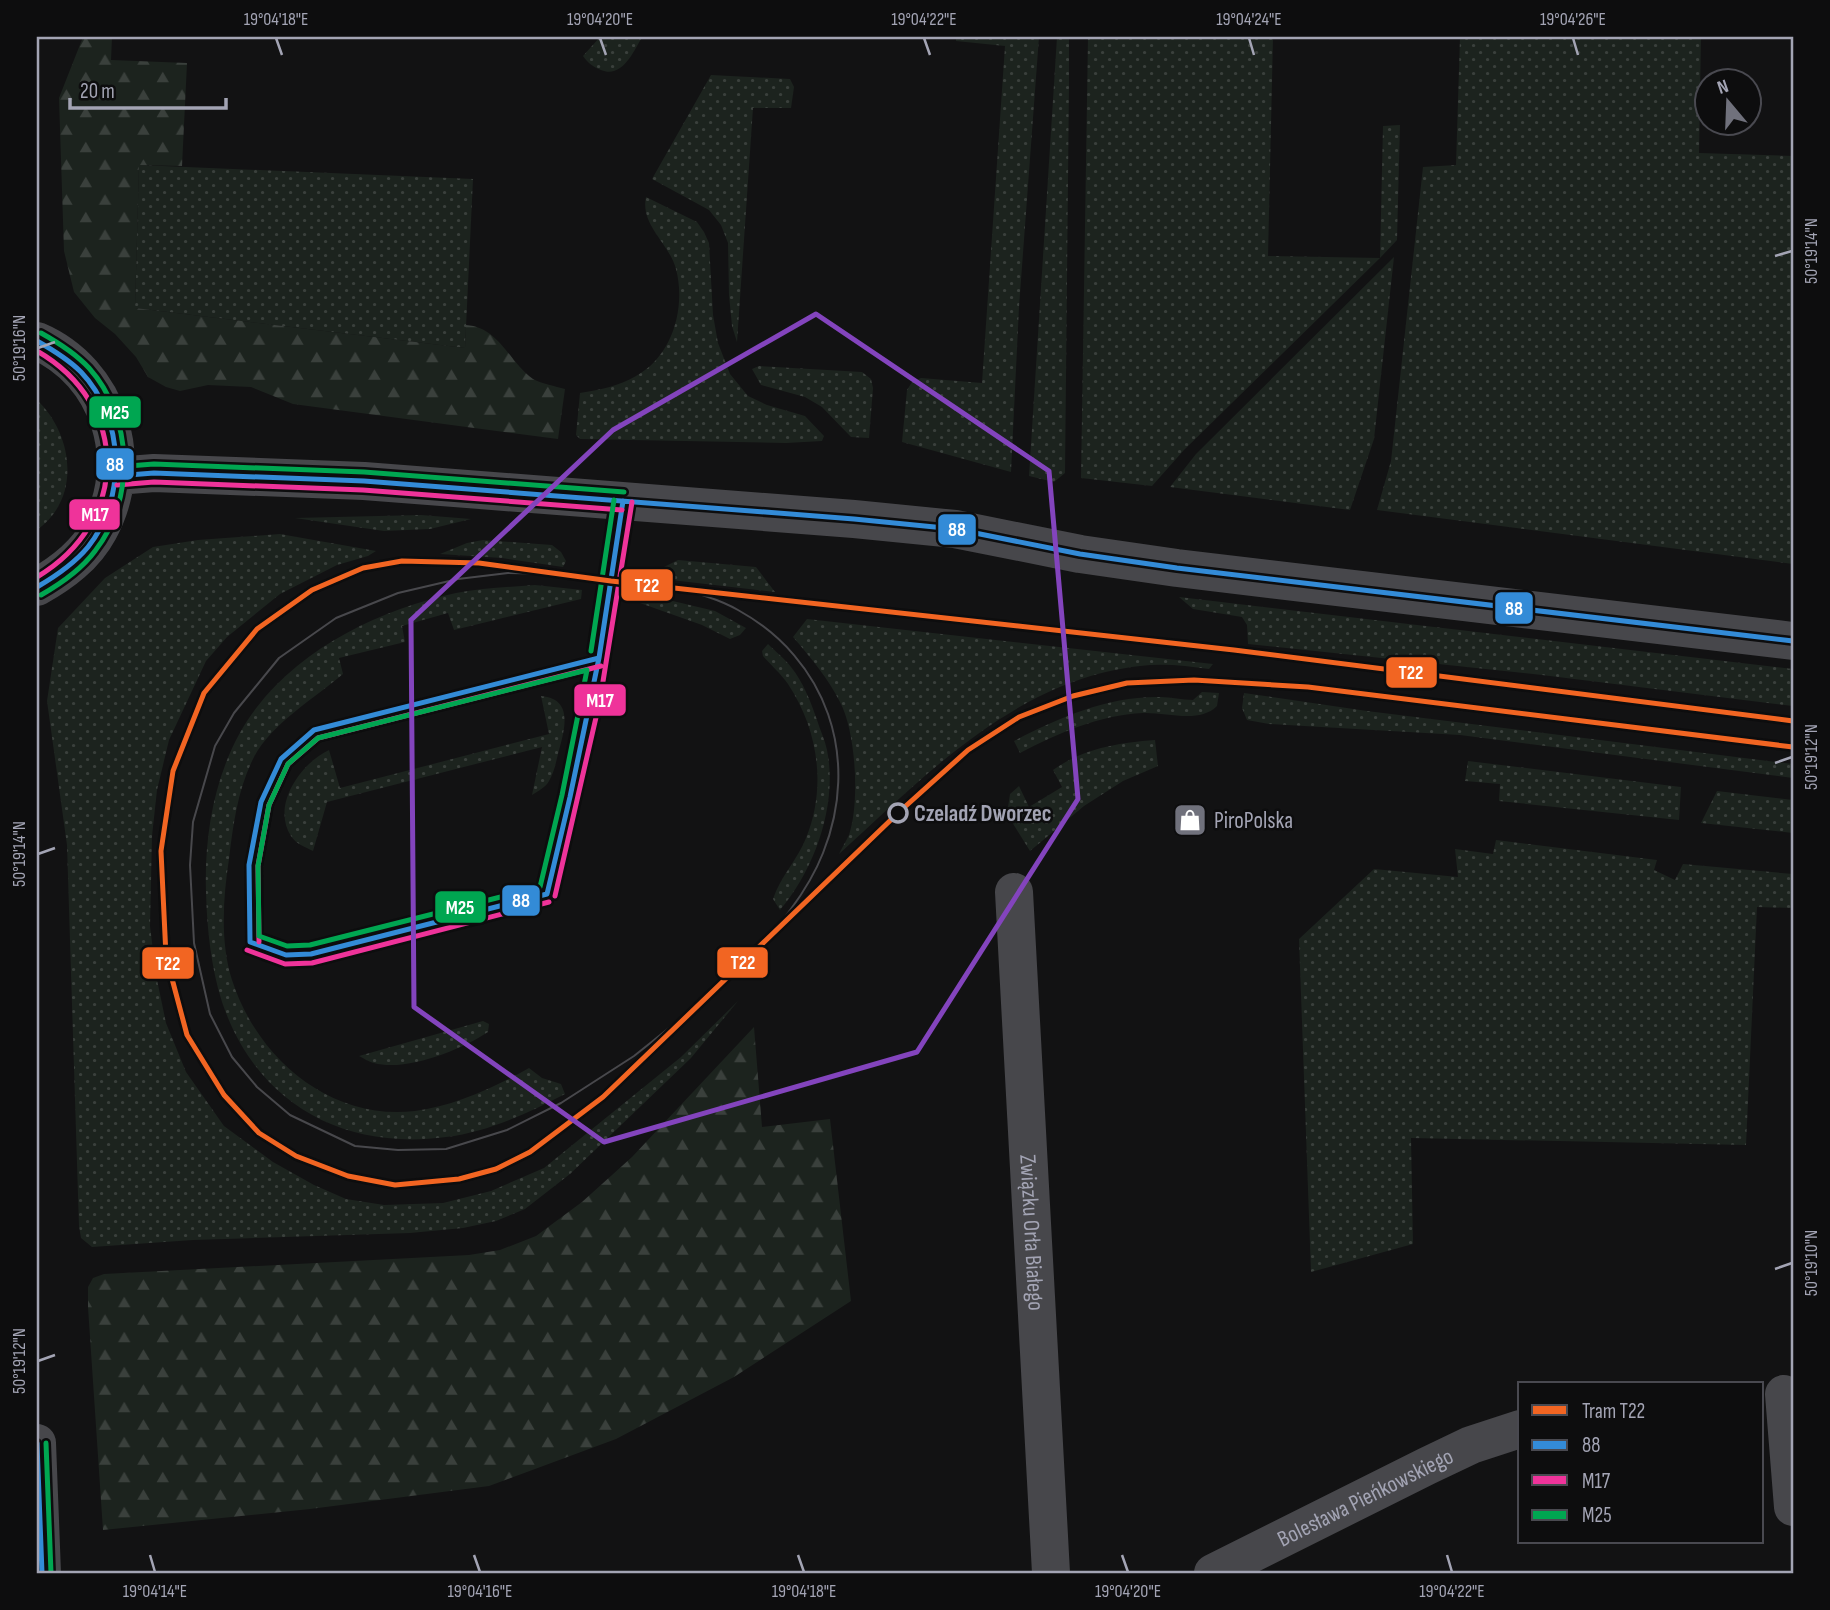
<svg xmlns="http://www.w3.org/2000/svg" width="1830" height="1610" font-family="'Sofia Sans Condensed',sans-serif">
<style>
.grass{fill:url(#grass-dots)}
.forest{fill:url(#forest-firs)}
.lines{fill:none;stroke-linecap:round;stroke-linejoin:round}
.minor{stroke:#47474b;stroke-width:38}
.tertiary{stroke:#47474b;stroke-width:38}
.tram{stroke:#48484c;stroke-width:2}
.bus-1-casing{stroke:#0d0d0e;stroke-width:10}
.bus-2-casing{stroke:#0d0d0e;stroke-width:10}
.bus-3-casing{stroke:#0d0d0e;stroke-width:10}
.bus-1{stroke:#338bd7;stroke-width:5}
.bus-2{stroke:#ef339a;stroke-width:5}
.bus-3{stroke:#00a651;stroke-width:5}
.tram-1-casing{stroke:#0d0d0e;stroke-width:10}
.tram-1{stroke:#f26522;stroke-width:5}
.marked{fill:none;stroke:#8344bd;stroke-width:5;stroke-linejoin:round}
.ticks{fill:none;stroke:#a3a4b4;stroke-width:2.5}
.stop-dot{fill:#0d0d0e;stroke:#a3a4b4;stroke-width:3.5}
.labels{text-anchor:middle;stroke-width:5;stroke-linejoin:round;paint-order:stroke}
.stop-label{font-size:23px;font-weight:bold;fill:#a3a4b4;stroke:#0d0d0e;text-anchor:start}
.poi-label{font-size:23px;fill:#a3a4b4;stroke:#0d0d0e;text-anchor:start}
.street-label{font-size:23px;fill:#a3a4b4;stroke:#0d0d0e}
.line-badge{stroke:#0d0d0e;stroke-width:2.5}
.badge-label{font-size:19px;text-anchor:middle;font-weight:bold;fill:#fff}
.neatline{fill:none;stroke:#a3a4b4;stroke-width:2.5}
.ticks-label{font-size:18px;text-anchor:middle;fill:#a3a4b4}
</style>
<defs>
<pattern id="grass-dots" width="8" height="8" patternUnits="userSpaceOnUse" patternTransform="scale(1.75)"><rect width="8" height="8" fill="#1c231e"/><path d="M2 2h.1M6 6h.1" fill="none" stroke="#3a403c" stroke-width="1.8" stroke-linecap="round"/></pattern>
<pattern id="forest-firs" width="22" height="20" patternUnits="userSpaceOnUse" patternTransform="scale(1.75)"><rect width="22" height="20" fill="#1c231e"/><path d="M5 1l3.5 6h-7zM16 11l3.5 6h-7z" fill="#3a403c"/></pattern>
</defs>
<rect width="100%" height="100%" fill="#121213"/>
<path class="grass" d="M600,37H642C634,51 622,79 601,70C593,67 588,63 583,56Z
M956,37H1039L1019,307L1011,472L902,442L907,390L912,382L921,378L982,383L1005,46L956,41Z
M1057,37H1069V84L1065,473L1054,482L1029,476Z
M1088,37H1273L1268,256L1380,258L1383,126L1400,125L1397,240L1380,258L1184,450L1152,486L1081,478Z
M1460,37H1701L1699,153L1793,156V564L1377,510L1391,461L1423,167L1456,165Z
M711,75L790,79L794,87L791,108H753L737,342L732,326L729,295L728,243L721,225L709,210L652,179Z
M139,165L473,179L465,348L135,308Z
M646,197L697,222L704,232L709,243L713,315L718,343L730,374L748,396L767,405L805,416L824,436L822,441L786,443L580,439L576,435L580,393C599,390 619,386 636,376C673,356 686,307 676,269C669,243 640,225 646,197Z
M1394,257L1374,439L1350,510L1170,487L1196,454Z
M759,366L862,372L871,379L873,388L869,438L851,437L822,407L805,397L761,385L752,369Z
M37,400C73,434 82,498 37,530Z
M421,515L471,519L430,529L384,531L295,518Z
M280,534L376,551L368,556L337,565L280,594L227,637L206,661L169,740L157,790L152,836L150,926L156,975L166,1023L186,1072L224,1126L273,1162L314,1185L346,1199L384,1205L443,1203L491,1191L544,1168L681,1057L738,1001L691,1058L570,1174L525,1209L496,1221L463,1228L410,1233L193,1240L92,1247L81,1238L79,1226L67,845L47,701L58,628L105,578L153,547L198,540Z
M483,540L552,545L561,552L566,561L563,567L502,558L440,554L467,543Z
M678,560L756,567L775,592L654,578L662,568Z
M535,585L582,590L581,599L454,630L448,613L402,626L405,642L339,658L343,674C315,698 271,724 254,757C238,788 233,825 229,859C223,898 220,942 232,980C257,1058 330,1121 415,1111C454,1106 495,1087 529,1068L542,1078L561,1084L565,1094C528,1113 488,1132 446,1137C342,1151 256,1103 222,1002C211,967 207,929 206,892C204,828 217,759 257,707C304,646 382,609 456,593C482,588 509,587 535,585Z
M1179,597L1793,669V706L1542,675L1248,644L1247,625L1242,617L1193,609Z
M660,598L715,611L746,628L740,635L730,639L702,625L640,603L645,599Z
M807,619L1213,664L1209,669C1187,666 1163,663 1140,666C1016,680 927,774 839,854C842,848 846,841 849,835C860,803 856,732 840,702C828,678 811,658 793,637Z
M768,644C776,652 785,659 791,667C803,682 811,702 817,720C820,730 825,740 827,750C838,804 815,869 780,910L773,899C780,877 798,859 806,838C827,787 818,729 788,684C781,674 771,665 763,656L762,651Z
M1202,692L1219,693L1217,706C1199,724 1167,712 1143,713C1099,715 1059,733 1020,753L1014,741C1058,718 1108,696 1160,697C1171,697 1182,700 1193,700Z
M1244,693L1367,711L1793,764V778L1460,735L1269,724L1247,720L1242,708Z
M541,696C575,699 564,731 558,754C556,762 554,773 549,781C546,787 538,791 532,795L542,747L327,802L313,851C305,847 296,844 291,836C271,805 301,763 329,750L340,788L549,734Z
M1155,740L1158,766L1123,781L1084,806L1030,851L1007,814L1010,794L1019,786L1029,807L1062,787L1053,770C1084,748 1118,743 1155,740Z
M1468,761L1681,787L1679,820L1499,801L1500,784L1465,781Z
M1717,791L1793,800V833L1701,823Z
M1496,840L1657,860L1654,870L1675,880L1683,864L1793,874V908L1757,907L1746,1145L1411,1138L1413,1244L1311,1272L1299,939L1374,869L1458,877L1455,849L1493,854Z
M483,1021L489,1024L488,1032C461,1050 406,1072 374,1063C369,1062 363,1058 359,1056Z"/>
<path class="forest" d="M83,37H112L111,60L187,63L182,166L139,165L135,308L465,348L466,325C499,327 509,362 533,379C542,384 555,386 565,389L558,439L293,404L251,387L208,385L180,391L166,387L148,377L136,357L115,334L95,318L74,292L64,251L59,98Z
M754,1027L762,1127L830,1119L851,1301L734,1377L616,1439L489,1486L310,1509L103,1530L88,1307V1287L93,1278L104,1274L469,1255L500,1250L536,1236L582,1202L632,1157Z"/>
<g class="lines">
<g class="minor">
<path id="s1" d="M1014,892L1051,1573"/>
<path d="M1784,1394L1793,1507"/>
<path id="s2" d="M1213,1573L1427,1466L1471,1445L1520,1429"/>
</g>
<path class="tertiary" d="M37,341C109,372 137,461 99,530C85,556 62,573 37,587
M116,476L154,473L364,481L854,519L955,529L1080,554L1177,568L1793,641
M37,1443L42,1573"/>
<path class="tram" d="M563,574L508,573L458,579L398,593L336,618L279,658L234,713L215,746L193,822L190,865L194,943L210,1014L232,1057L257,1087L290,1115L355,1146L398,1150L446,1149L507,1130L561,1103L634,1056L713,993
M672,587C695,593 717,598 738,610C827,659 861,758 823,853C807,894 776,929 747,962"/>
<defs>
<path id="bus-1" d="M37,341C53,350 68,359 81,372C125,418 127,498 88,547C74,564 56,576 37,587
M116,476L154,473L364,481L854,519L955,529L1080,554L1177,568L1793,641
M599,658L570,797L547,894L311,954L286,955L250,942L249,865L261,802L281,759L314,730Z
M599,658L623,501
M37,1443L42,1573"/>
<path id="bus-2" d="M37,351C131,405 130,522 37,577
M117,485L154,482L363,490L622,510
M555,896L600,700L632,502
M259,942L258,866L269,805L288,764L318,738L601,666
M247,950L285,964L312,963L549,902"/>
<path id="bus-3" d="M41,333C59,343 75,353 89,368C133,417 136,499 95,551C81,570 62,583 41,595
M115,467L154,464L364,472L624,492
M591,651L614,500
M587,670L562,795L540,887L310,945L287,946L259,936L258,866L269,805L288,764L318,738Z
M46,1443L51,1573"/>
</defs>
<use href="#bus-1" class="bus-1-casing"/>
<use href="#bus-2" class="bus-2-casing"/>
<use href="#bus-3" class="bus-3-casing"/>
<use href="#bus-1" class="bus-1"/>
<use href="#bus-2" class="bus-2"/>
<use href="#bus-3" class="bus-3"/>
<defs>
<path id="tram-1" d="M1793,721L1234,650L611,581L479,563L402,561L363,568L312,590L257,629L204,693L173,771L161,851L166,956L187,1035L224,1095L259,1133L296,1156L348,1176L395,1185L459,1179L496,1169L530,1152L603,1097L898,813L968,750L1019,717L1073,696L1127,683L1194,680L1308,687L1793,747"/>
</defs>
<use href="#tram-1" class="tram-1-casing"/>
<use href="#tram-1" class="tram-1"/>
</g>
<path class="marked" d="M816,314L1049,471L1078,799L917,1052L604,1142L414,1007L411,620L613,430Z"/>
<path class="ticks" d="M276,38L282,55M600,38L606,55M924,38L930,55M1249,38L1254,55M1573,38L1578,55M1775,256L1792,251M38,348L55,342M1775,763L1792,757M38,854L55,848M1775,1269L1792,1263M38,1361L55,1355M150,1555L155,1572M474,1555L480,1572M798,1555L804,1572M1122,1555L1128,1572M1447,1555L1452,1572"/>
<defs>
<symbol id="shop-square" viewBox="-11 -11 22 22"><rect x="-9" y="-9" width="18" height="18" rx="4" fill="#70717c" stroke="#0d0d0e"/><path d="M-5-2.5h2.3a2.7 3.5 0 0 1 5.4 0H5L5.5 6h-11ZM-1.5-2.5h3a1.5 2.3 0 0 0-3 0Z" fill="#fff"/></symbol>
</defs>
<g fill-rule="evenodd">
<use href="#shop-square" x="1171" y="801" width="38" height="38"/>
</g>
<circle class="stop-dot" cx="898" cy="813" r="9"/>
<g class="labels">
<g class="stop-label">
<text x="914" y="821">Czeladź Dworzec</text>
</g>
<g class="poi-label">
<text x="1214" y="828">PiroPolska</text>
</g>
<g class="street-label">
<text dy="8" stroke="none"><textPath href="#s1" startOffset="341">Związku Orła Białego</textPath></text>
<text dy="8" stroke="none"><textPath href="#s2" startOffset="170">Bolesława Pieńkowskiego</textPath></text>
</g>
</g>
<g class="line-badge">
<rect x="88" y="395" width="54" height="34" rx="7" fill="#00a651"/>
<rect x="95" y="447" width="40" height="34" rx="7" fill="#338bd7"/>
<rect x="68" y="498" width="53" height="33" rx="7" fill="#ef339a"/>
<rect x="937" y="513" width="40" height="33" rx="7" fill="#338bd7"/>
<rect x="620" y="568" width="54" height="34" rx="7" fill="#f26522"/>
<rect x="1494" y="591" width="40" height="34" rx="7" fill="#338bd7"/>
<rect x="1385" y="656" width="53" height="33" rx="7" fill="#f26522"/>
<rect x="573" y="683" width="54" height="34" rx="7" fill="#ef339a"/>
<rect x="501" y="884" width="40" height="33" rx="7" fill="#338bd7"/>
<rect x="434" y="890" width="53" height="34" rx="7" fill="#00a651"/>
<rect x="716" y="946" width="53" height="33" rx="7" fill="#f26522"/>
<rect x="141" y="946" width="54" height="34" rx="7" fill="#f26522"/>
</g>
<g class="badge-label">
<text x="115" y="419">M25</text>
<text x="115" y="471">88</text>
<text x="95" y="521">M17</text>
<text x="957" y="536">88</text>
<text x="647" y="592">T22</text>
<text x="1514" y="615">88</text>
<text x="1411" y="679">T22</text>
<text x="600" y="707">M17</text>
<text x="521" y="907">88</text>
<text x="460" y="914">M25</text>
<text x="743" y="969">T22</text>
<text x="168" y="970">T22</text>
</g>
<rect width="1830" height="1610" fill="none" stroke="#0d0d0e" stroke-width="77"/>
<rect x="1518" y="1382" width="245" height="161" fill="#0d0d0e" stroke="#494950" stroke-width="2"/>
<rect x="1532" y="1405" width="35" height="10" fill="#f26522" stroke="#494950" stroke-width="2"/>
<text x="1582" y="1418" font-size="21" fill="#a3a4b4">Tram T22</text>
<rect x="1532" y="1440" width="35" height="10" fill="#338bd7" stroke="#494950" stroke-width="2"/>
<text x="1582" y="1452" font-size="21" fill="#a3a4b4">88</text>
<rect x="1532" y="1475" width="35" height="10" fill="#ef339a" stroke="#494950" stroke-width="2"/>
<text x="1582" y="1488" font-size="21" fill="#a3a4b4">M17</text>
<rect x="1532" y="1510" width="35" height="10" fill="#00a651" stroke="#494950" stroke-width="2"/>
<text x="1582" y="1522" font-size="21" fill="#a3a4b4">M25</text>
<g transform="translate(1728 102) rotate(341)"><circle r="33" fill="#0d0d0e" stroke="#494950" stroke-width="2"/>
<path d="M0-5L12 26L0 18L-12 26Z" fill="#70717c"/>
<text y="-10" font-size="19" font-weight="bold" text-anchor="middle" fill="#a3a4b4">N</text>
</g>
<path d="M70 98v10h156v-10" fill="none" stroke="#a3a4b4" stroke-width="3.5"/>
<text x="80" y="98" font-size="21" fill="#a3a4b4" stroke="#0d0d0e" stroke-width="5" paint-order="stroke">20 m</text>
<rect x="38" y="38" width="1754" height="1534" class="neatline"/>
<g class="ticks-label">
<text x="276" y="25">19°04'18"E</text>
<text x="600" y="25">19°04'20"E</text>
<text x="924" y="25">19°04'22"E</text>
<text x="1249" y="25">19°04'24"E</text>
<text x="1573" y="25">19°04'26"E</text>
<text transform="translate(1811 251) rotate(-90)" y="6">50°19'14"N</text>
<text transform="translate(19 348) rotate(-90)" y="6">50°19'16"N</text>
<text transform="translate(1811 757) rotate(-90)" y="6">50°19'12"N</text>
<text transform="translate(19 854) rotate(-90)" y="6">50°19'14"N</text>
<text transform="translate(1811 1263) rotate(-90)" y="6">50°19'10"N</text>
<text transform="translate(19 1361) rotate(-90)" y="6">50°19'12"N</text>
<text x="155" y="1597">19°04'14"E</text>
<text x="480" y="1597">19°04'16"E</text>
<text x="804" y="1597">19°04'18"E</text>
<text x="1128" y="1597">19°04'20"E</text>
<text x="1452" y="1597">19°04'22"E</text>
</g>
</svg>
